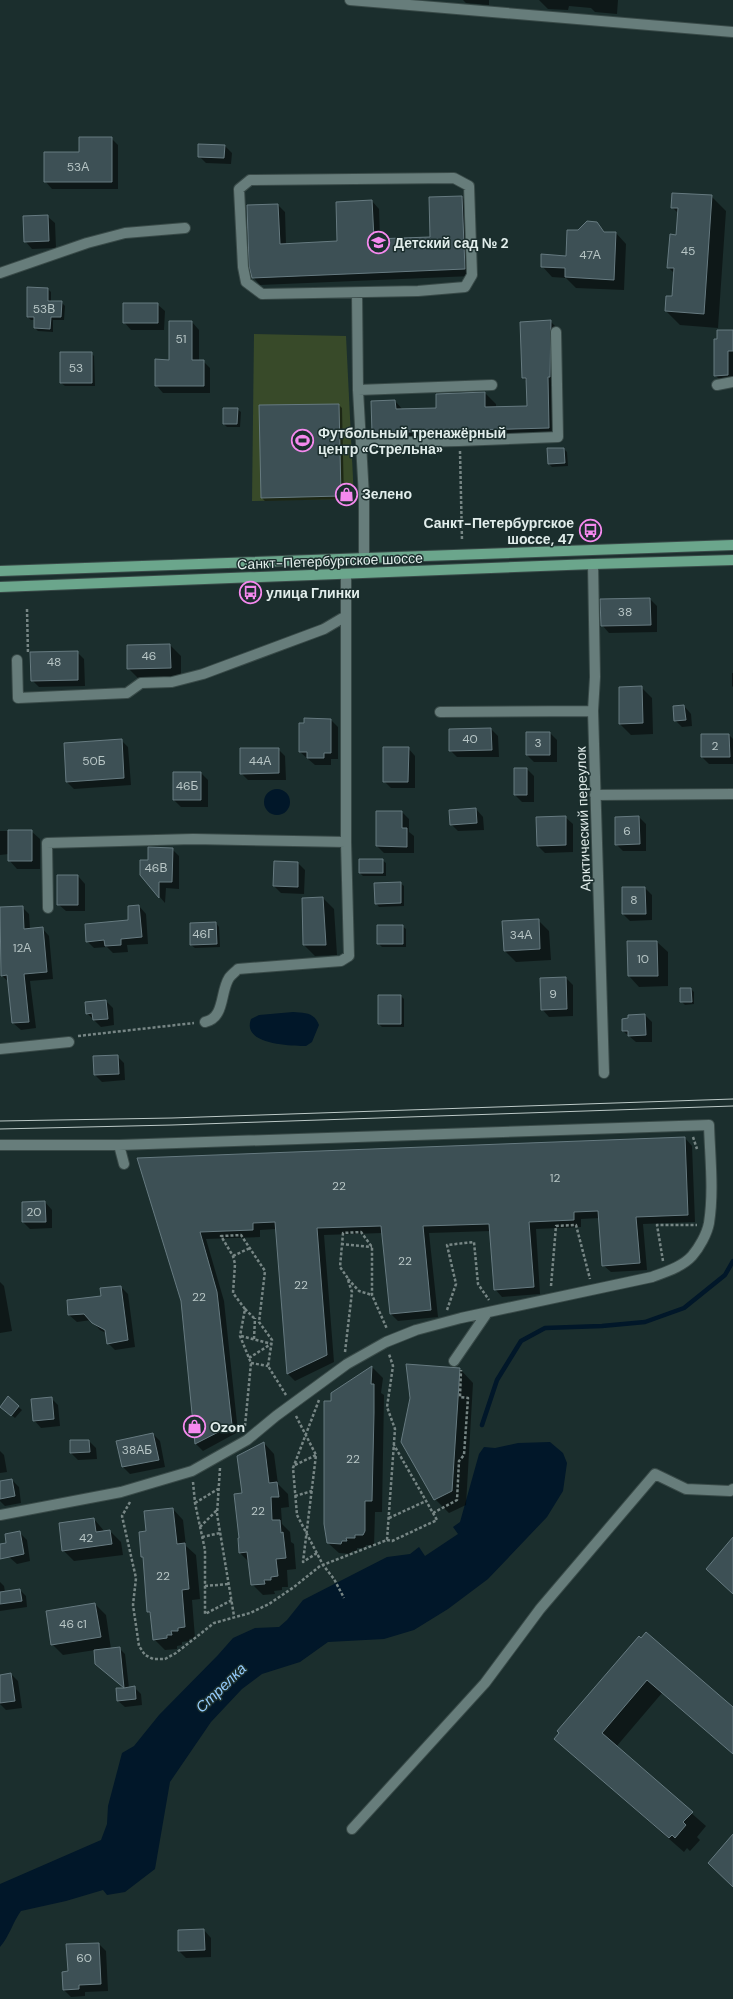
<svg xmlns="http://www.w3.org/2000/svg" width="733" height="1999" font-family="'DM Sans',sans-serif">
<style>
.green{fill:#384a29}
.water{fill:#011729}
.shadow{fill:#0007}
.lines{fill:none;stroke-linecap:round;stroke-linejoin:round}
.stream{stroke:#011729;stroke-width:4.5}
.building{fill:#3d5055;stroke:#667a80}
.minor-casing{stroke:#394a48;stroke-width:12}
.major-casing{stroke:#394a48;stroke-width:12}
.path{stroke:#778685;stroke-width:2.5;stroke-dasharray:3 2;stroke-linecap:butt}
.minor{stroke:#677d7b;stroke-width:10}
.major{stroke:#6ba68c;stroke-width:10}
.tram{stroke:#bcc9c7;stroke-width:1}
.labels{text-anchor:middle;stroke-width:3;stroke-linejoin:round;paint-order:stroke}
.number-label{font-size:12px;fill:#b8c6c6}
.poi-label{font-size:14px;font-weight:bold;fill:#e1edeb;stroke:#1b2e2d;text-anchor:start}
.street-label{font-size:14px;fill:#e1edeb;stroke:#1b2e2d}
.water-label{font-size:15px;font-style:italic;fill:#95ccfc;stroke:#1b2e2d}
</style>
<rect width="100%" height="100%" fill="#1b2e2d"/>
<path class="green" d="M254,334L346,336L354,499L252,501Z"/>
<path class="water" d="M264 802a13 13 0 1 1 26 0a13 13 0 1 1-26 0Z
M293,1012C305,1013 314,1012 319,1025L312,1042L306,1046C292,1046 241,1045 251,1019L259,1015Z
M550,1442L563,1453L567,1463L563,1491L547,1517L488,1579L448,1609L414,1630L384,1639L328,1642L300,1662L262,1674L242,1689L211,1722L170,1782L155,1869L125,1892L107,1895L103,1890L66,1901L21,1911C13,1922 9,1937 0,1947V1884L101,1840L107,1824L108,1806L122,1753L134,1746L159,1715L218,1655L233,1638L255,1628L279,1627L287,1620L303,1600L387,1557L410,1554L419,1547L425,1556L458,1534L453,1527L460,1522L479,1454L484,1447L495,1448L518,1443Z"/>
<path class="shadow" d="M463,0H489V5L466,3Z
M539,0H618L617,14L595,12L591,8L569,6L568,10L548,9Z
M111,138L118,145V189H52L45,181L80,153Z
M225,146L232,153L231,164L206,163L199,156Z
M711,196L726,211L718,328L680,325L666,311L673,297L674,273L668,267L677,236L678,213L672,207Z
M462,197L469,204L472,276L260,285L253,277L278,205L285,212L286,244L338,242L372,201L379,209L380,240L431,238L430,198Z
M47,216L55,223L56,248L32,249L25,241Z
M596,223L606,233H616L626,244L624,290L576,288L566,278L552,277L542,266L567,257L579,231Z
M28,288L48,289L51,292V302H61L65,306L64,320H53V332L38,331L35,328V320H31L28,317Z
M157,304L165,311L164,330H131L124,322Z
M550,321L561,332L560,439L384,443L373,432L395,401L403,410L437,409L485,393L496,404V407H528L527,382L523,377Z
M192,322L199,330V361H203L210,368V393H163L156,385Z
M733,331V386H726L715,375Z
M91,353L94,356L95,386H65L61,383Z
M339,405L342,408L344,499L265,501L262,498Z
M237,409L241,412L240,427H227L224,424Z
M548,449H564L567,452L568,466L552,467L549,464Z
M650,599L657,606V632L609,633L602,625Z
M170,645L181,656V678L139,679L128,668Z
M77,652L84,659L85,686L39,687L32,680Z
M732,673H733V687L732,686Z
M641,687L652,698L653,734L631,735L620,724Z
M684,706L691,714L692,726L682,727L675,720Z
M331,720L338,727V759H331V765H315L300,752Z
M491,729L498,736L499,757H457L450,750V730Z
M550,733L557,740V762H534L527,755Z
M702,735H729L733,739V764H709L702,757Z
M121,740L128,747L131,785L74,789L67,782Z
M408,748L415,756V788H391L384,781Z
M278,749L285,756L286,780H248L241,773Z
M527,769L534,776V802H522L515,795Z
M174,773H201L208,780V807H181L174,800Z
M476,809L483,817L484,830L458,831L451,824Z
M402,812L409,819V832L414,836V853H384L377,846Z
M565,817L573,824V852L545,853L538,846Z
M639,817L646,824V851H623L616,844Z
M0,831H31L40,839V869H17L9,860V854L0,855Z
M172,849L179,856V889L166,888L165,903L141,875Z
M382,860L386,863V876H363L360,873Z
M298,863L305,870L304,894L281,893L274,886Z
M78,876L85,884V911H66L58,904Z
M400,883L404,886V906L379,907L376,903Z
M645,888L652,895V920L630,921L623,914Z
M323,898L334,909L337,955L315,956L304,945L303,899Z
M139,906L146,914L148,944L127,945L128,952L113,953L107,947L94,948L87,941L129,921Z
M22,907L29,914L30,929L42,928L49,936L53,979L30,981L36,1028L21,1030L13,1023L9,982L2,976L0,908Z
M538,920L549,931L551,960L516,962L505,951Z
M216,923L219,927L220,947L195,948L191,945Z
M402,926L406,929V947H382L378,943Z
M628,942H657L668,952V986L639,987L629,976Z
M566,978L573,985V1016L549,1017L542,1009Z
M691,989L694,992V1004L685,1005L681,1001Z
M401,996L404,999V1027H382L379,1024Z
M106,1001L113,1008L114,1025L101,1027L87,1013Z
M645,1015L652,1022V1042H636L623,1031L629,1019Z
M117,1056L124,1063L125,1080L102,1082L95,1075Z
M685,1138L692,1146L695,1222L643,1224L647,1270L611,1272L603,1265L600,1218L581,1219V1227L536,1229L540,1294L502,1297L495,1289L491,1231L429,1233L438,1317L398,1321L391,1314L382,1233L324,1235L334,1362L295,1381L288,1374L276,1229L260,1230V1237L206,1239L224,1301L238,1432L203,1451L196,1444L182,1301L138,1159Z
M45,1202L52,1210V1228L30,1229L23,1222Z
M0,1282L4,1286L12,1331L0,1333Z
M121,1287L128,1294L135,1347L115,1350L108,1343L106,1333L100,1330L91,1320L77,1322L69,1315Z
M372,1367L383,1378L381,1393L384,1395L382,1512H375L374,1546L366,1545L365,1548H357V1551H352V1554L339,1553L328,1543L332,1393Z
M459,1368L473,1383L466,1505L449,1513L435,1499Z
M8,1398L22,1410L15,1418L4,1409Z
M51,1398L58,1405L60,1426L41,1428L34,1420Z
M153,1434L160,1441L165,1467L130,1474L123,1467Z
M89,1441L96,1448L97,1459L78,1460L71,1453Z
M264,1443L274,1454L278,1484L288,1494L289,1507L281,1508L282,1524L290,1532L291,1542L294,1544L296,1569L287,1570L288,1587H282V1590L274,1591L275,1594L263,1595L252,1584L250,1563L240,1553L239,1539L241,1538L243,1494Z
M0,1451L4,1455L7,1472L0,1473Z
M12,1480L19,1487L21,1503L5,1506L0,1501V1482Z
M173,1509L183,1520L186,1546L196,1555L200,1599L192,1600L195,1638L189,1639V1641L182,1642V1645L177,1646V1649L165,1650L154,1639L152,1616L148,1612L144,1558L142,1556L148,1532Z
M94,1519L105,1532L110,1531L121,1542L123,1555L74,1561L63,1550Z
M20,1533L27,1540L30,1561L17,1564L9,1557Z
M0,1582L4,1586L5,1592L20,1590L26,1596L27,1607L0,1611Z
M95,1604L106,1615L111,1649L119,1648L125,1654L129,1688L134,1687L141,1694L142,1705L125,1707L118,1701L125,1688L96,1664L95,1650L63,1655L52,1644Z
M639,1638L733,1708V1754L662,1693L616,1747L706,1826L697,1837L700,1840L690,1851L687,1848L684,1852L555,1739Z
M11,1674L18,1681L22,1708L6,1710L0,1704V1676Z
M204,1930L211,1938V1957L186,1958L179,1951Z
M99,1944L106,1951L108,1991L85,1992V1996L71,1997L64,1990Z"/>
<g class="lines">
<path class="stream" d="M482,1425L497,1380L521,1341L545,1328L602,1326L645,1322L684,1308L725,1275L733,1261"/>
</g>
<path class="building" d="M79,137H112V182H44V152H79Z
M198,144L225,145L224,158L198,157Z
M672,193L712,195L704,314L665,311L666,296H672L674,268H667L670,234L676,235L678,208H671Z
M462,196L465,269L252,278L249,266L247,205L278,204L280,244L337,241L336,202L372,200L374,239L430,237L429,197Z
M48,215L49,241L24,242L23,216Z
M587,221L597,222L604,232H616L614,280L565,277V268L541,267V254L566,256L567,230H578Z
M27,287L48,288V301H62L61,317H51L50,329L34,328V317H27Z
M123,303H158V323H123Z
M551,320L550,377H548L549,428L372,433L371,401L395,400L396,409L436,408V394L485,392V407L527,406L526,378H522L520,322Z
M169,321H192V360H204V386H155V359L169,360Z
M717,330H733V351H728V375L714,376V339H717Z
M60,352H92V383H60Z
M339,404L341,496L261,498L259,405Z
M223,408H238L237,424H223Z
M547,448H564L565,463L548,464Z
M650,598L651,625L601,626L600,599Z
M170,644L171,668L127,669V645Z
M78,651V680L31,681L30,652Z
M642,686L643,723L619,724V687Z
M684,705L686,720L674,721L673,706Z
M304,718L331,719V753H324V758H307V752H299V723H304Z
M491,728L492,750L449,751V729Z
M526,732H550V755H526Z
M701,734H729L730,757H701Z
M122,739L124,778L66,782L64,743Z
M383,747H409L408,782H383Z
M240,748H279V773L240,774Z
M514,768H527V795H514Z
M173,772H201V800H173Z
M476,808L477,823L450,825L449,810Z
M376,811H402V828H407V847L376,846Z
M566,816V845L537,846L536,817Z
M639,816L640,844L615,845V817Z
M8,830H32V861H8Z
M148,847L173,848L172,882H159V898L140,875V860H148Z
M359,859H383V873H359Z
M274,861L298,862V887L273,886Z
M57,875H78V905H57Z
M401,882V903L375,904L374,883Z
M622,887H645L646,914H622Z
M323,897L326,945H303L302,898Z
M139,905L142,937L121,939V945L105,946L104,940L86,942L85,924L128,920V906Z
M23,906L24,929L43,927L47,972L24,974L29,1022L12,1023L7,975L1,976L0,907Z
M539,919L540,949L504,951L502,921Z
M216,922L217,944L190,945V923Z
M377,925H403V944H377Z
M627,941H657L658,976H628Z
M566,977L567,1009L541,1010L540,978Z
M680,988H691L692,1002H680Z
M378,995H401V1024H378Z
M106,1000L108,1019L93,1020L92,1013L86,1014L85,1002Z
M645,1014L646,1035L628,1036V1031H622V1019L628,1018V1015Z
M118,1055L119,1074L94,1075L93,1056Z
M685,1137L688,1215L636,1217L640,1263L602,1266L598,1211L574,1212V1220L529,1222L534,1287L494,1290L489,1224L423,1226L431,1310L390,1314L381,1226L317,1228L327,1355L287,1374L275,1222L253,1223V1230L200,1232L217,1292L232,1425L195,1444L181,1301L137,1158Z
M45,1201L46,1222H22V1202Z
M121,1286L128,1340L107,1344L105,1330L92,1323L84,1314L68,1315L67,1300L101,1296L100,1288Z
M406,1364L460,1368L452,1491L434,1500L401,1442L410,1398Z
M372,1366L371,1384H374V1413L372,1501H365V1531L363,1535H355V1538H346L347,1541H342L341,1544L327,1543L324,1524V1401H331V1393Z
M8,1396L19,1406L11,1416L0,1407Z
M52,1397L54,1419L33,1421L31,1399Z
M153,1433L159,1460L122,1467L116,1441Z
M70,1440H89L90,1452L70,1453Z
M264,1442L269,1483L277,1482L279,1497H271L272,1520H280L281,1533L283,1532L286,1558L276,1559L278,1576L271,1577V1580H264L265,1584L251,1585L247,1552L239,1553L238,1538H239L234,1494L242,1493L237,1456Z
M12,1479L15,1496L0,1499V1481Z
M173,1508L177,1544L185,1543L189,1589L182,1590L185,1627L178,1628V1631H171L172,1635H167V1638L153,1640L150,1612H147L143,1557H141L139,1532L146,1531L144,1511Z
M94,1518L96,1532L110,1530L112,1544L62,1551L59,1523Z
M20,1531L24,1554L0,1559V1544L6,1543L5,1534Z
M733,1537V1594L706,1569Z
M20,1589L22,1601L0,1604V1592Z
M95,1603L101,1637L51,1645L46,1611Z
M646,1632L733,1707V1754L647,1680L602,1733L693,1812L683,1822L686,1825L675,1838L672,1835L669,1838L554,1739L559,1733L557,1731L639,1636L641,1638Z
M120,1647L124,1688L135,1686L136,1699L117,1701L116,1688H124L95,1664L94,1650Z
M11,1673L15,1701L0,1703V1675Z
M733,1834V1887L708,1863Z
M204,1929L205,1950L178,1951V1930Z
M99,1943L101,1984L79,1985V1989L63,1990L62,1972L68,1971L66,1944Z"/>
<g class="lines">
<defs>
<path id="minor" d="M350,0L733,32
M454,178L469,186L472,275L465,287L418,291L262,294L246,282L243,267L239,189L250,180Z
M0,273L87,243L125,233L185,228
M357,293L358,390L364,497V557
M717,385L733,382
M358,390L492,385
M363,443L459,441L558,437L556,332
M593,564L595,677L593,711L604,1073
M17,660L18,698L127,693L141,683L172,682L203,674L324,629L346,616
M440,712L593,711
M595,795L733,794
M48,908L47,843L193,839L346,842
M205,1022C225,1018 220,992 229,978C231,975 235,972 238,969L341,961L349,956L346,842V574
M0,1049L69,1042
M0,1145H119L709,1125C710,1157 714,1191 709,1223C707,1234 699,1248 692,1256C682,1267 665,1272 652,1277L461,1318L416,1330L386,1342L347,1364L276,1416L247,1440L192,1471L121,1492L0,1515
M119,1145L124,1164
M454,1361L487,1313
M352,1829L485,1683L540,1609L655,1474L686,1489L730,1491L733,1489"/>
<path id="major" d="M0,571L733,545
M0,587L593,564L733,560"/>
</defs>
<use href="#minor" class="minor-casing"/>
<use href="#major" class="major-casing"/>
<path class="path" d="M460,451L462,541
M27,609L28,654
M78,1036L194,1023
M693,1137L697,1149
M341,1244L372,1247
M233,1256L250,1248
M663,1261L657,1225H697
M348,1279L359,1291L372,1295
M551,1286L556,1226L576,1225L590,1279
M245,1309L255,1319
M447,1310L456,1284L447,1245L474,1242L478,1284L489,1300
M241,1336L272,1344
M254,1339L255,1318
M345,1352L352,1292L347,1277L340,1267L343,1233L361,1232L372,1247V1295L387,1329
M249,1358L271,1344
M251,1363L268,1366
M319,1400L293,1468L297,1515L323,1565L334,1579L344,1598
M296,1416L316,1455L303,1562L317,1553
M245,1426L251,1363L240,1336L245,1309L233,1293L235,1264L233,1256L221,1236L241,1235L265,1271L259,1322L272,1340L268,1366L286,1395
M295,1465L316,1455
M220,1468L217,1514L234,1616
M193,1482L195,1503L205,1550V1614L232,1600
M295,1496L312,1491
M130,1502L122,1516L136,1578L133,1605L139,1646L145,1655L153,1659H165L176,1653L214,1623L250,1613L269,1604L294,1587L320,1566L387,1540L395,1429L387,1407L393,1366L389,1354
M195,1503L218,1489
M433,1513L457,1500L459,1461L464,1455L468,1398L460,1397L461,1370
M389,1518L426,1501
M200,1527L218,1509
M202,1537L220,1533
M387,1540L392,1541L437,1520L394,1445
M205,1586L229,1584"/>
<use href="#minor" class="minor"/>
<use href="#major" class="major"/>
<path class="tram" d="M0,1121L172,1118L733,1099
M0,1129L172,1125L733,1106"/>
</g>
<defs>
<symbol id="school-ring" viewBox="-11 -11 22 22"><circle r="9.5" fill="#1b2e2d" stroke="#f589ee" stroke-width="1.5"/><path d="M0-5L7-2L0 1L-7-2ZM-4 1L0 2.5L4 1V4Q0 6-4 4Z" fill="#f589ee"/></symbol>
<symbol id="stadium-ring" viewBox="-11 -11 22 22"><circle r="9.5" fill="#1b2e2d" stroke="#f589ee" stroke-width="1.5"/><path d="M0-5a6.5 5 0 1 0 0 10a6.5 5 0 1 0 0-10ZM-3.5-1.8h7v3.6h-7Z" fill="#f589ee"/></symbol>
<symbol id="shop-ring" viewBox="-11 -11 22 22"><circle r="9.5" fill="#1b2e2d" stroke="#f589ee" stroke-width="1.5"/><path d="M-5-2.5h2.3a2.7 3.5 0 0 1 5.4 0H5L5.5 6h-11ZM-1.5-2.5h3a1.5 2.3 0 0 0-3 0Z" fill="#f589ee"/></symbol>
<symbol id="bus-ring" viewBox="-11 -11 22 22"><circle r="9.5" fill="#1b2e2d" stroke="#f589ee" stroke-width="1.5"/><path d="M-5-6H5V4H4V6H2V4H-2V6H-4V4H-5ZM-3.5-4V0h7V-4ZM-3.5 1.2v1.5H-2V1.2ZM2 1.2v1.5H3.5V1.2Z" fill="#f589ee"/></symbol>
</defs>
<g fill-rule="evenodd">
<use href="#school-ring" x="366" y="230" width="25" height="25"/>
<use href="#stadium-ring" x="290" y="428" width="25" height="25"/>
<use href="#shop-ring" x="334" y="482" width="25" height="25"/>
<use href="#bus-ring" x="578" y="518" width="25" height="25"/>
<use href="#bus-ring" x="238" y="580" width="25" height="25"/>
<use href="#shop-ring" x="182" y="1414" width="25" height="25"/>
</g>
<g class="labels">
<g class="number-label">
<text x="78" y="171">53А</text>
<text x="688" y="255">45</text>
<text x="590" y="259">47А</text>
<text x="44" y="313">53В</text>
<text x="181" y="343">51</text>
<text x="76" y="372">53</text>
<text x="625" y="616">38</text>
<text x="149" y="660">46</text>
<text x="54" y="666">48</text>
<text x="470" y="743">40</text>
<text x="538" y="747">3</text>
<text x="715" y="750">2</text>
<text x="94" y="765">50Б</text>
<text x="260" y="765">44А</text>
<text x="187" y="790">46Б</text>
<text x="627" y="835">6</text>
<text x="156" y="872">46В</text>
<text x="634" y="904">8</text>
<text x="203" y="938">46Г</text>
<text x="521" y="939">34А</text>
<text x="22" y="952">12А</text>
<text x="643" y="963">10</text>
<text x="553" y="998">9</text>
<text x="555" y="1182">12</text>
<text x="339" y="1190">22</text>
<text x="34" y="1216">20</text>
<text x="405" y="1265">22</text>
<text x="301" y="1289">22</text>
<text x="199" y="1301">22</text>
<text x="137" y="1454">38АБ</text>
<text x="353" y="1463">22</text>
<text x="258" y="1515">22</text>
<text x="86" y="1542">42</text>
<text x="163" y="1580">22</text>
<text x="73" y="1628">46 с1</text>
<text x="84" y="1962">60</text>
</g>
<g class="poi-label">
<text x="394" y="248">Детский сад № 2</text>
<text x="318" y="438">Футбольный тренажёрный<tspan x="318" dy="16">центр «Стрельна»</tspan></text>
<text x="362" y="499">Зелено</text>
<text x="574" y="528" text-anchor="end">Санкт-Петербургское<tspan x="574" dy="16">шоссе, 47</tspan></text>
<text x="266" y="598">улица Глинки</text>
<text x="210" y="1432">Ozon</text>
</g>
<g class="street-label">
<text transform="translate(330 561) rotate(-2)" y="5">Санкт-Петербургское шоссе</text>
<text transform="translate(583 819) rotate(-92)" y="5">Арктический переулок</text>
</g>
<g class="water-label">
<text transform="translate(221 1688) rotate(-44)" y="5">Стрелка</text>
</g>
</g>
</svg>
